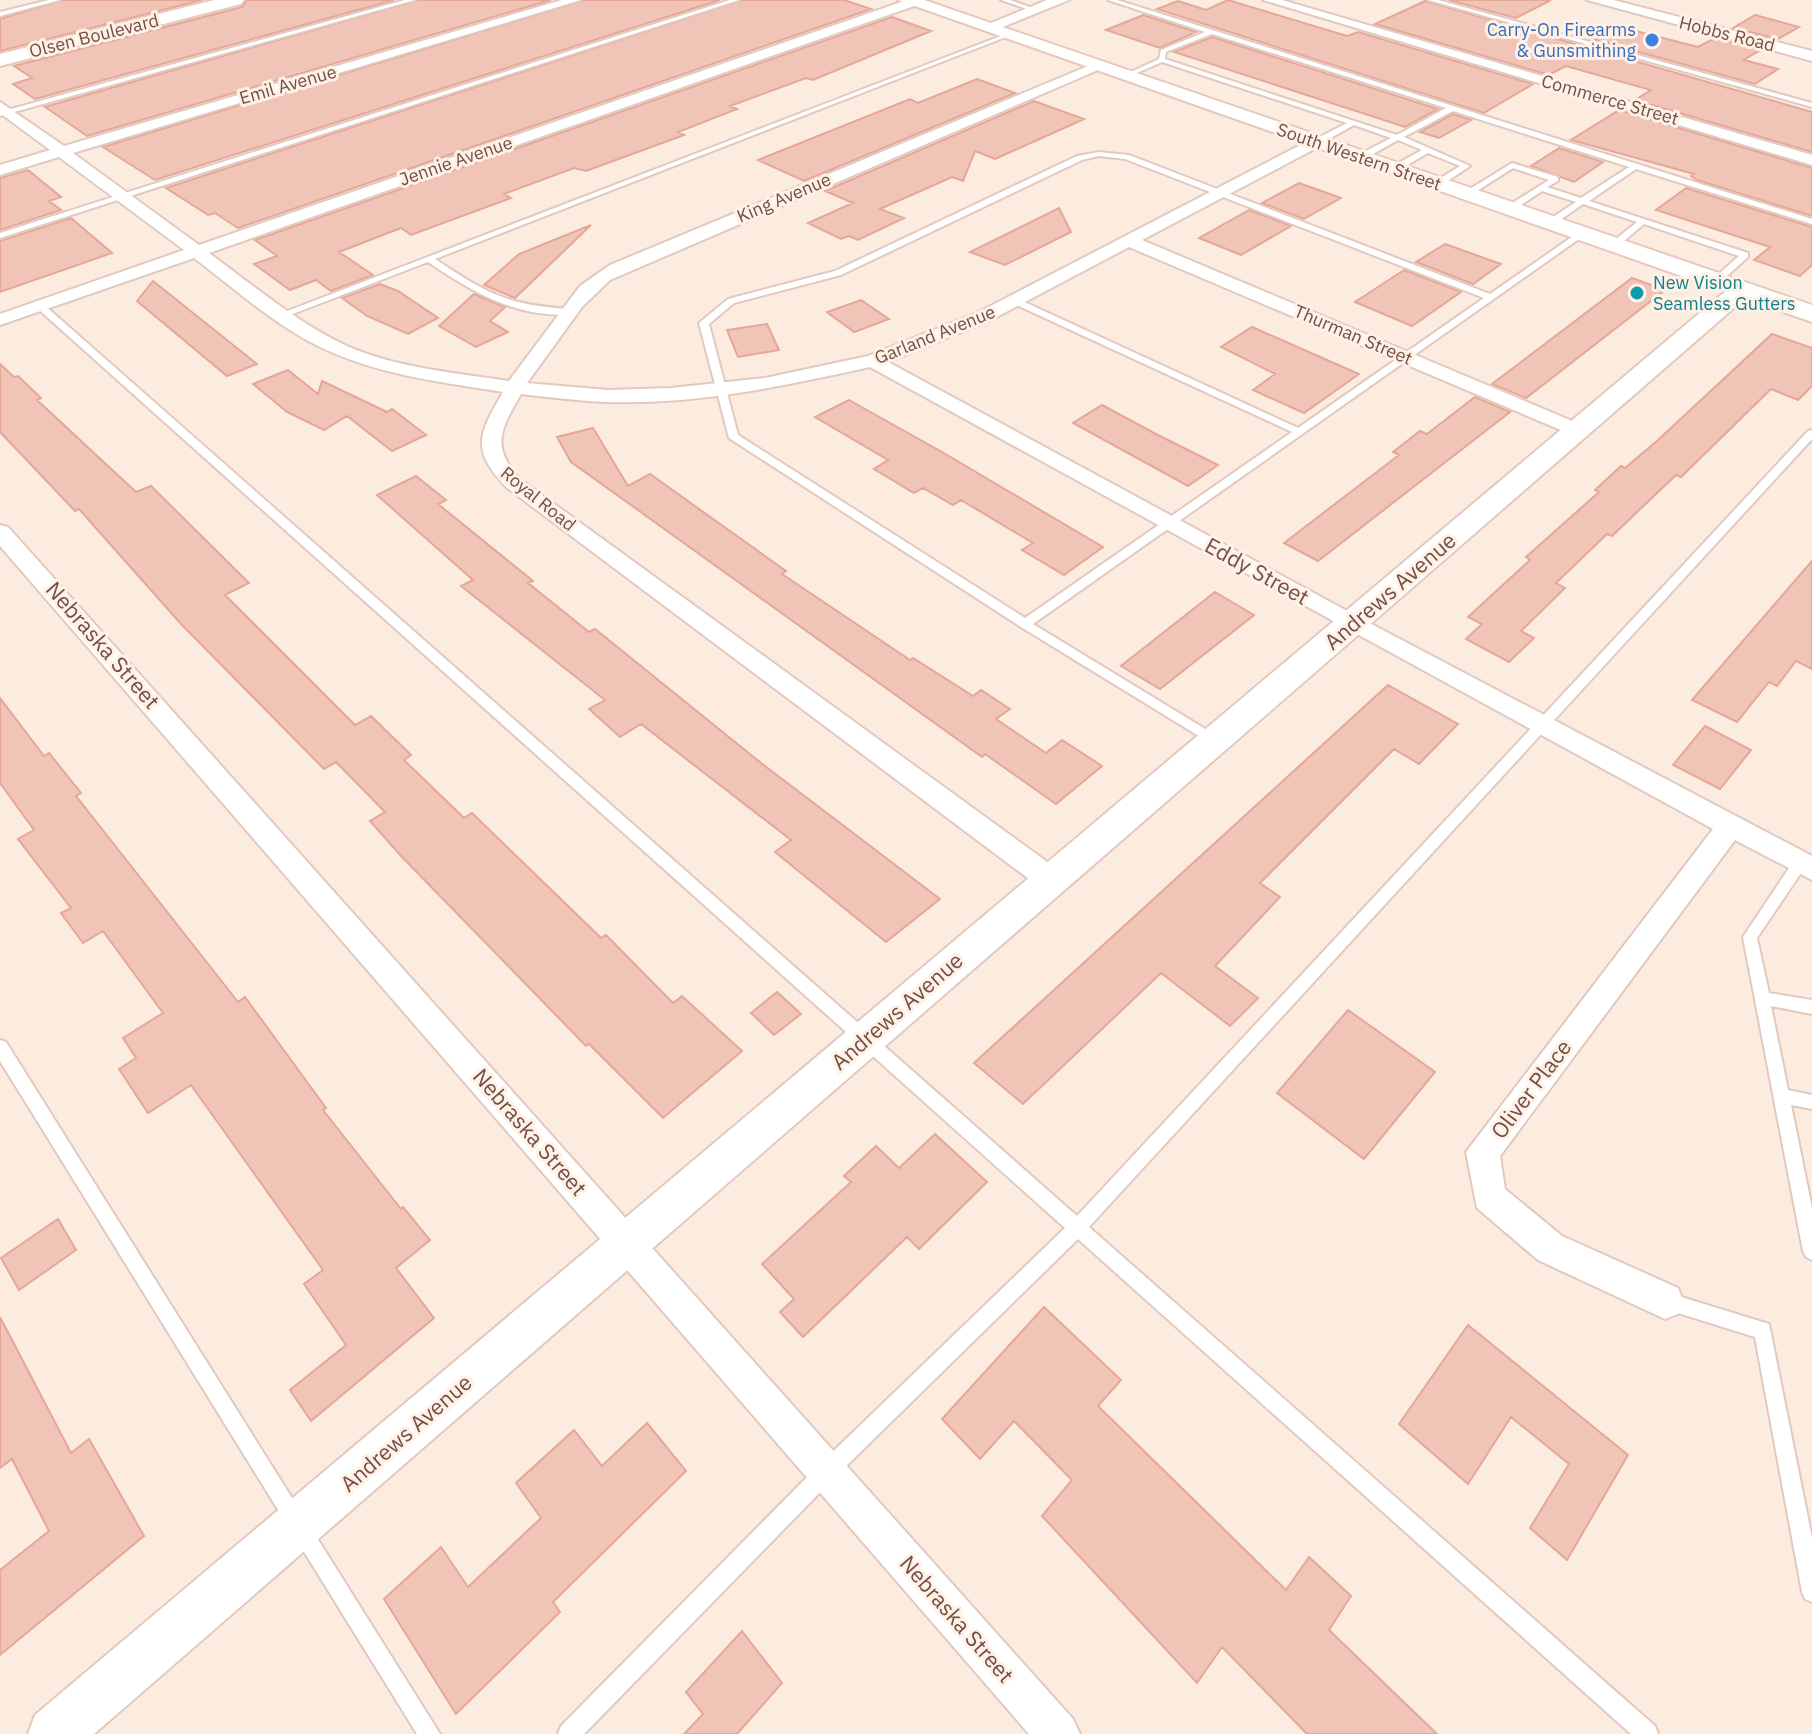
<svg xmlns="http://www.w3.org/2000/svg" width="1812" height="1734" font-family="'IBM Plex Sans',sans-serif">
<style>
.building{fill:#f1c4b8;stroke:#e4a798;stroke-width:2}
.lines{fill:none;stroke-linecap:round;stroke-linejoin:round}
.service-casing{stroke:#e2c9bf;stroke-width:4}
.minor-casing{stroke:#e2c9bf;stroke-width:4}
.tertiary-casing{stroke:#e2c9bf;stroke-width:4}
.secondary-casing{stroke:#e7c8bc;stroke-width:4}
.service{fill:#fff;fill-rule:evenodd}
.minor{fill:#fff;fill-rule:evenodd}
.tertiary{fill:#fff;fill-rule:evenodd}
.secondary{fill:#fff;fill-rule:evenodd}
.shop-dot{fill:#3f7fe0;stroke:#fff1e6;stroke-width:3}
.culture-dot{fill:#0f9aa8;stroke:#fff1e6;stroke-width:3}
.labels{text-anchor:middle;stroke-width:6;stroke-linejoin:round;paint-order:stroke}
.far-shop-label{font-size:18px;fill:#366cbe;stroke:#fff1e6;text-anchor:end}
.far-street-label{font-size:18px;fill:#724f48;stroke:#fff1e6}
.far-culture-label{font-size:18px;fill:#0d838f;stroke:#fff1e6;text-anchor:start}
.street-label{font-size:22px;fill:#724f48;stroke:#fff1e6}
</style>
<rect width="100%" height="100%" fill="#fcece0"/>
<path class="building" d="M63,0H202L0,51V19Z
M247,0H394L35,99L13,84L32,78L14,66L242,7Z
M418,0H551L87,136L45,107Z
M584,0H720L155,180L103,147Z
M742,0H844L871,9L238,228L215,213L208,215L166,188Z
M1228,0L1347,36L1358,32L1533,84L1484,113L1157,9L1178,1L1206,10Z
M1449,0H1551L1516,18Z
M1425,1L1812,112V152L1635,100L1651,90L1566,66L1549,75L1375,24Z
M1143,15L1196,32L1160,48L1106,30Z
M1755,15L1799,27L1778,39L1733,28Z
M892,17L931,31L813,80L806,78L730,106L737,109L678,132L684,135L586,171L574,168L504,194L511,198L411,235L401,228L339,252L373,275L365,278L331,291L316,280L290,290L254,264L277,256L255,240Z
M1620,27L1698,47L1715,38L1760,50L1744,60L1778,69L1755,84L1595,40Z
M1212,37L1438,109L1405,127L1174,52Z
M977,79L1015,93L804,181L758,160L910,99L918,103Z
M1034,101L1084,119L995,159L975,151L963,181L952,177L880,209L904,218L858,240L849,236L841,239L808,223L853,203L825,191Z
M1619,110L1812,168V216L1697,180L1691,176L1694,174L1571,140Z
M1453,114L1471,120L1439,138L1420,132Z
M1559,148L1603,162L1574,182L1531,166Z
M28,170L61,197L49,201L61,210L0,230V178Z
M1299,183L1341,198L1304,219L1262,203Z
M1686,188L1812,227V265L1800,276L1754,260L1770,247L1656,210Z
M1059,208L1071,232L1005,265L970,252Z
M1249,210L1291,226L1241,255L1199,238Z
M71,218L112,253L0,292V241Z
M591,225L515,298L484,285L519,254Z
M1445,244L1501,264L1473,284L1416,262Z
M1404,270L1461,292L1412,326L1355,302Z
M1632,278L1665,290L1526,398L1492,384Z
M153,281L257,364L227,376L137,301Z
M380,284L398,291L438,318L408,334L367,316L342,298Z
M474,294L505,307L490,321L508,332L476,347L439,326Z
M861,300L889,319L854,332L827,312Z
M767,324L779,350L738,357L727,330Z
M1252,327L1336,364L1359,374L1304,413L1253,390L1275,374L1221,347Z
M1772,334L1812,348V386L1798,400L1771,389L1681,477L1676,475L1612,536L1607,534L1556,583L1565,588L1521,631L1534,638L1509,662L1466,639L1482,624L1468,617L1530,560L1526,557L1599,492L1595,490L1621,466L1625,468L1658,440Z
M0,364L14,377L18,376L41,398L37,400L136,492L151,486L249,583L225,595L355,725L371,716L411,755L404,760L464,818L472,813L601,938L606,935L673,1003L682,996L742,1051L663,1118L589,1044L586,1046L402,857L370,821L385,812L336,762L324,769L181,624L79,509L75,511L0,432Z
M288,370L318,394L322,381L387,412L392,409L426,435L392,451L347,416L324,430L287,412L253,384Z
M1475,397L1510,412L1318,561L1284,543L1399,455L1393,452L1420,431L1427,434Z
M849,400L942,452L1103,547L1064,575L1022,550L1033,543L961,500L953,505L923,488L914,493L874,469L888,460L815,417Z
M1102,405L1154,433L1218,465L1188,486L1073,423Z
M593,428L628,486L650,474L786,571L782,574L910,660L913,658L973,696L981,690L1010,709L996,719L1046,753L1062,740L1102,766L1056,804L985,754L982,757L571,462L557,437Z
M416,476L446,500L438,504L533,581L528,583L589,632L595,629L761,763L940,899L886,942L775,852L791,840L641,724L620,737L589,709L605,700L461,586L473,580L377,495Z
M1812,561V669L1796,661L1777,686L1769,682L1737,722L1692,700Z
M1215,592L1254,615L1160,689L1121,666Z
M1388,685L1458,724L1419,764L1394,749L1260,883L1280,897L1215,966L1258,998L1230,1026L1161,973L1023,1104L974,1063Z
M0,698L44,756L49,753L81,793L76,796L238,1002L245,997L326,1108L323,1110L401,1209L403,1207L430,1240L396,1268L434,1318L311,1421L290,1390L346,1345L304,1284L323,1270L191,1085L148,1113L119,1069L136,1058L123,1038L163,1013L103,931L83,943L61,913L71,908L18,839L34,830L0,783Z
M1705,726L1751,750L1720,789L1673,765Z
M777,992L801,1014L774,1035L751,1013Z
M1348,1010L1435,1072L1364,1159L1277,1093Z
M935,1134L987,1182L919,1249L907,1237L803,1337L780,1312L794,1299L762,1264L851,1182L844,1176L876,1146L899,1168Z
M58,1219L76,1250L19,1290L1,1258Z
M1044,1307L1121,1380L1098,1406L1286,1590L1309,1557L1351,1596L1329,1630L1437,1734H1307L1222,1647L1197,1683L1042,1516L1072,1480L1014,1421L980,1459L942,1419Z
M0,1317L71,1453L89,1439L144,1536L0,1655V1570L49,1531L12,1459L0,1468Z
M1468,1325L1628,1455L1567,1560L1530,1528L1569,1464L1511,1417L1468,1484L1399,1424Z
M647,1423L686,1471L553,1602L560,1612L456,1714L384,1599L441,1547L468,1587L541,1518L516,1483L574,1430L602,1466Z
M742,1631L782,1683L737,1734H684L703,1714L686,1692Z"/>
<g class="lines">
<defs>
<path id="service" d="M49,0H60L0,16V12Z
M405,0H415L0,116V112Z
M730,0H739L0,238V233Z
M1001,0H1010L1038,10L1033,11Z
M1108,0H1117L1812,219V224L1636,169L1589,201L1748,253V257L1719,283H1713V279L1739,256L1644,224L1617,247H1611V243L1637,222L1583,204L1553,225H1547V221L1576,202L1542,191L1512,211H1506V207L1549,180L1513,168L1469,196L1462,194L1512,163L1558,177V181L1547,187L1581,198L1629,167L1453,111L1404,137L1470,166L1440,186H1434V182L1460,166L1428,153L1397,171H1391V167L1422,150L1398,140L1364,159H1358V155L1391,138L1354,125L1320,144H1314V140L1347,123L1162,62L1128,77H1124V75L1159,59L1161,50L1205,32ZM1212,34L1446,108L1397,135L1165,59L1166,52Z
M1428,0H1438L1812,103V107Z
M1006,34L1011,35L435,259C486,293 507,305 569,309L574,312L572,314C517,319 471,291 428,262L285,317L277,315Z
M1099,152L1129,155L1490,294L1579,232L1586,234L1033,624L1220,738L1221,741L1220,744L1215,746L1021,627L729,438L699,323L728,299L835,271L1077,156ZM1099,156L1125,159L1484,298L1298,428L1018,299H1012V303L1292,432L1025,618L738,435L709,324L734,303L841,275L1082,160Z
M37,304H43L1077,1216L1808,431L1812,430V439L1089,1227L1655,1726L1658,1734H1631L1078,1239L834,1478L584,1734H558L561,1726L820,1464L1065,1228L37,308Z
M1800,858L1805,859L1807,863L1805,867L1757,938L1769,993L1812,1000V1014L1771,1006L1788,1090L1812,1095V1109L1791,1105L1812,1208V1260L1806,1257L1803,1251L1743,937L1795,859Z
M0,1040L6,1042L440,1734H417L0,1061Z
M1665,1292L1769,1324L1812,1538V1602L1805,1599L1802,1592L1755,1337L1659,1307L1656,1301L1659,1295Z"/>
<path id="minor" d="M562,0H581L73,153L199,245L907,0H918L917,5L209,253C253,285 297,323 347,346C397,368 456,373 509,381L580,286L610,265L1093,64L1105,67L610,280L582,307L527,383L608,390L671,388L765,378L868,356L979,312L1312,139H1322V145L1142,240L1584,426L1587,430L1584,434H1570L1129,247L991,320L888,362L1360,618L1812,856V880L1735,840L1500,1156L1505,1189L1562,1236L1678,1288L1683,1301L1678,1314L1665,1319L1538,1260L1477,1208L1466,1152L1713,829L870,367C784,386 696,405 607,402C578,401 549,397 521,394C501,429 490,446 520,479L1061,872L1065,880L1061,888L1051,891L1041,888L506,487C470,449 479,434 503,392C447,383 388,376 336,354C284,334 238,291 194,258L0,325V314L184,250L59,157L0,175V165L50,150L0,113V102L64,146Z
M1263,0H1282L1812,155V165Z
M0,525L8,527L1073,1719L1080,1734H1029L0,546Z"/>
<path id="tertiary" d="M1047,0H1069L993,31L979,28Z
M1587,0H1613L1812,51V61Z
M1742,283L1750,284L1753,289L1750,294L94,1734H28L35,1715L1734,284Z"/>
<path id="secondary" d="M214,0H244L241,4L0,66V54Z
M898,0H924L1812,305V322Z"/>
</defs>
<use href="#service" class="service-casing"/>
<use href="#minor" class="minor-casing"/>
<use href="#tertiary" class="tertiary-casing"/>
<use href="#secondary" class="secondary-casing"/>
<use href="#service" class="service"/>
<use href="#minor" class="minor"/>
<use href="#tertiary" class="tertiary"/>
<use href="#secondary" class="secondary"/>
</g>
<circle class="shop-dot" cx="1652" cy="40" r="8"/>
<circle class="culture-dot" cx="1637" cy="293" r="8"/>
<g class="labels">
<g class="far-shop-label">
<text x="1636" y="36">Carry-On Firearms<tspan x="1636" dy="21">&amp; Gunsmithing</tspan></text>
</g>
<g class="far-street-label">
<text transform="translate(1727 34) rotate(14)" y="6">Hobbs Road</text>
<text transform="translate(94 36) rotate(-14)" y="6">Olsen Boulevard</text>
<text transform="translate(288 85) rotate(-16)" y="6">Emil Avenue</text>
<text transform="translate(1610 100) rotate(16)" y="6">Commerce Street</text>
<text transform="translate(1359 157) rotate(19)" y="6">South Western Street</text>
<text transform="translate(456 161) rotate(-19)" y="6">Jennie Avenue</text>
<text transform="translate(784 198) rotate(-23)" y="6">King Avenue</text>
<text transform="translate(935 335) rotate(-22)" y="6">Garland Avenue</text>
<text transform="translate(1353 335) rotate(23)" y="6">Thurman Street</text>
<text transform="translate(538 499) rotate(39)" y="6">Royal Road</text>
</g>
<g class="far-culture-label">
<text x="1653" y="289">New Vision<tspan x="1653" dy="21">Seamless Gutters</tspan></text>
</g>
<g class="street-label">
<text transform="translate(1257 571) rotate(29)" y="8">Eddy Street</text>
<text transform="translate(1390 591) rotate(-41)" y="8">Andrews Avenue</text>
<text transform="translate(103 645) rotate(49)" y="8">Nebraska Street</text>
<text transform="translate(897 1011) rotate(-41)" y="8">Andrews Avenue</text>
<text transform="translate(1531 1089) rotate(-53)" y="8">Oliver Place</text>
<text transform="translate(530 1132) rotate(49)" y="8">Nebraska Street</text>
<text transform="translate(406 1433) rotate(-41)" y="8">Andrews Avenue</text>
<text transform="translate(957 1619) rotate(49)" y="8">Nebraska Street</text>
</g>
</g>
</svg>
